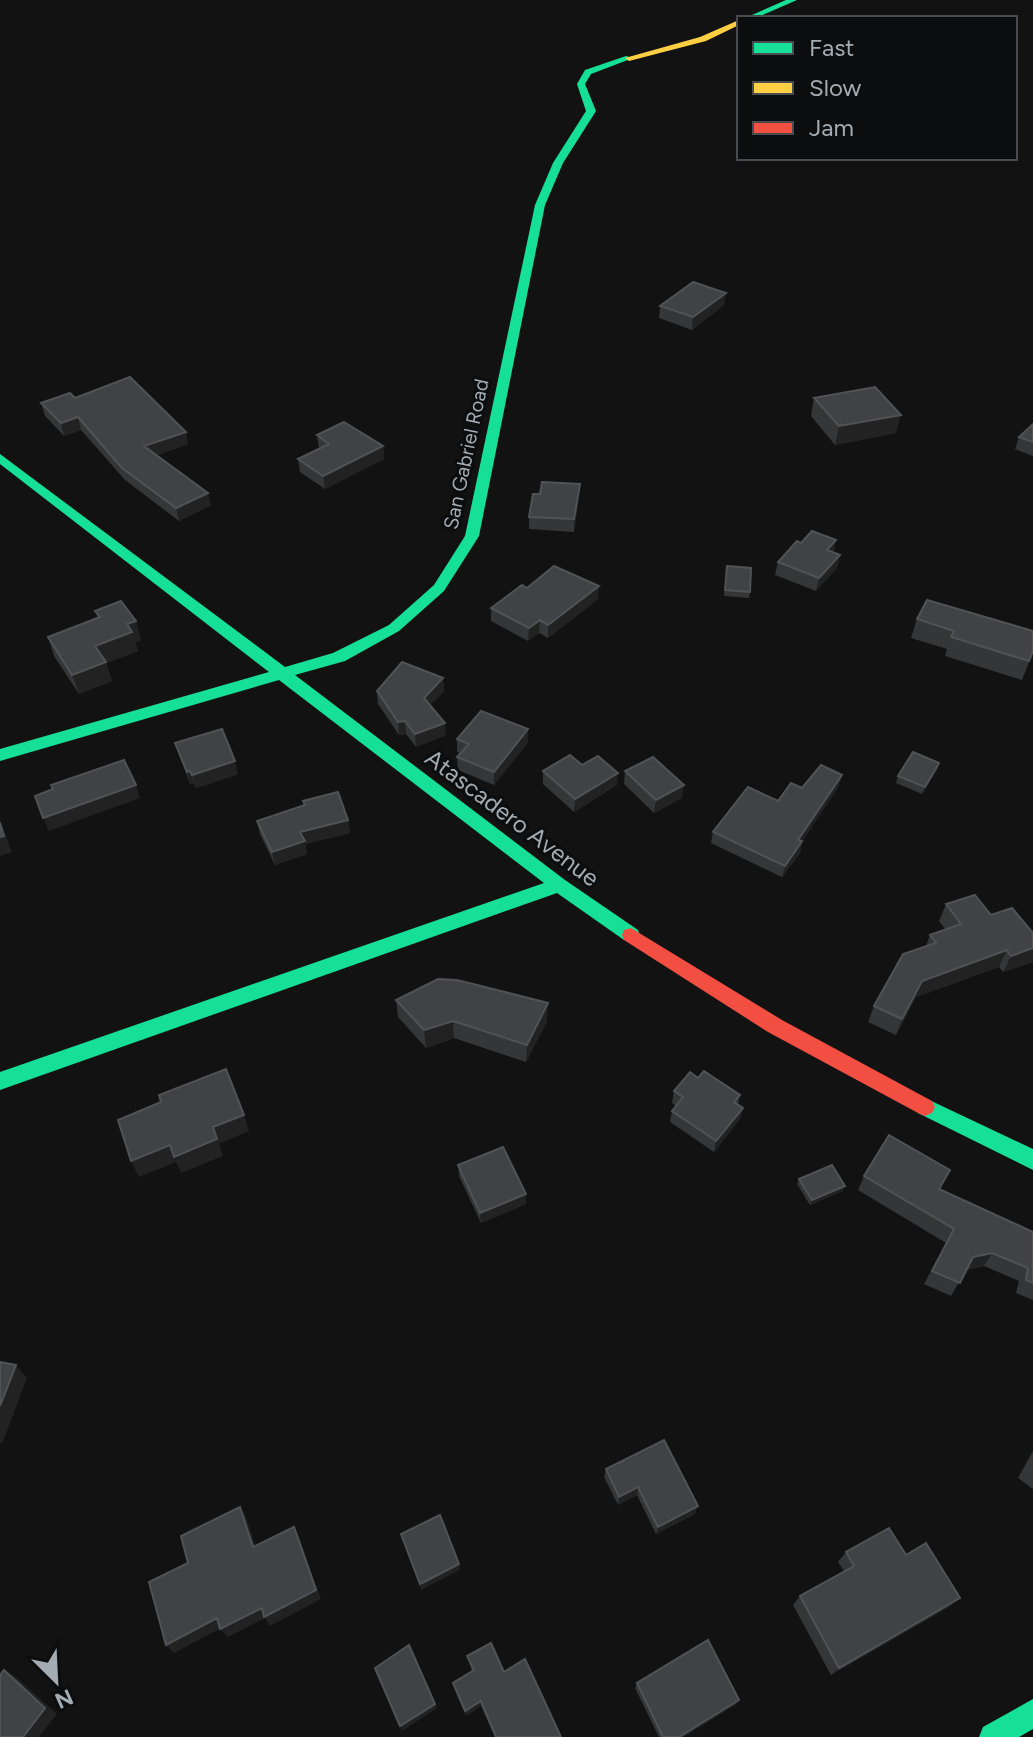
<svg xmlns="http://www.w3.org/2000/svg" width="1033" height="1737" font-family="Figtree,sans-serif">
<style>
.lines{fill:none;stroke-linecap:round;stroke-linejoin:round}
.fast{fill:#16e098;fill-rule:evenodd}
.slow{fill:#ffcf43;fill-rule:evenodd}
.jam{fill:#f24e42;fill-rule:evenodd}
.wall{fill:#343637}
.shaded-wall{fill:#222223}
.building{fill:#404245;stroke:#505356;stroke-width:2}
.labels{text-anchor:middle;stroke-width:6;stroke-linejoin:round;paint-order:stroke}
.far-street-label{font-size:20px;fill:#a3abb3;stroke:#0c0d0e}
.street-label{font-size:24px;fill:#a3abb3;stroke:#0c0d0e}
</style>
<rect width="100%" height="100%" fill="#121212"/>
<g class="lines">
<path class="fast" d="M786,0H797L756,18H745Z
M626,56L633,58L591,74L585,84L596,111L563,163L545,205L479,536L444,591L399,631L345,661L295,675L565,880L638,930L640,935L638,940H624L557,893L0,1090V1072L544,883L279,680L0,761V749L269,672L0,464V454L285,667L333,653L389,625L434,585L465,536L535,205L553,163L586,111L577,84L585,70Z
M925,1098L1033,1149V1170L918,1113L915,1107L918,1101Z
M1033,1699V1729L1019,1737H979L983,1727Z"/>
<path class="slow" d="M739,20V25L706,41L629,61L625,58L700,37Z"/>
<path class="jam" d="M631,928L782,1020L932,1101L935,1107L932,1113L925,1116L918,1113L768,1032L624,940L622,935L624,930Z"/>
</g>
<path class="wall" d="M724,305L692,330L659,318L660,306Z
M75,398L188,444L157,455L211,505L179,521L125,480L81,430L64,436L45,416L41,403Z
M814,398L896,433L835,445L811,416Z
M1033,424V456L1015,449L1019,437Z
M317,435L383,446L384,459L325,489L300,472L298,459L319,449Z
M579,497L574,532L529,529V517Z
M833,553L840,555L837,568L816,591L775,575L778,562Z
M727,566L750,592L749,598L724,596Z
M527,588L598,599L548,638L539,633L528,641L491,621V608Z
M95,611L141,640L135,642L138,651L106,663L112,681L79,694L54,656L48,637L98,618Z
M917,619L1033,652L1022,680L945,656L947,649L911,638Z
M443,678L444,691L430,705L446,735L416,747L406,734L399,735L378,704L377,691Z
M528,729V742L494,785L458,770L457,757L461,753L457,752V739Z
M175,743L238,774L196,788L194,783L190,784Z
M939,763L937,770L922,794L896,783L898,776Z
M582,765L617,785L574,812L543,784V771Z
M625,771L682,798L654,813L624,784Z
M839,786L802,841L800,853L782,877L711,843L713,832L778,801L802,788Z
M348,820L350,833L305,844L307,854L275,865L260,834L257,821Z
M946,904L991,915L1033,933V962L1003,972L999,967L916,997L896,1035L868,1022L874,1006L926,946L930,935L946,930L939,921Z
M396,1000L547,1021L526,1062L454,1038L426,1048L398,1017Z
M698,1078L740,1095L738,1104L743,1108L740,1119L714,1152L670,1122L672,1111L676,1106L672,1103L674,1091Z
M458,1165L526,1204L481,1223L459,1176Z
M864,1176L939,1190L1033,1232V1300L1016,1293L1019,1281L984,1266L966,1270L951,1296L924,1284L946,1243L858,1190Z
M799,1179L843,1191L810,1205L797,1184Z
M1033,1451V1489L1018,1478Z
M606,1469L695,1514L656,1534L637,1495L618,1505L604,1477Z
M846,1552L906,1555L949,1607L831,1675L793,1605L800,1596L844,1571L838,1562Z
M467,1656L504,1672L561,1737H495L481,1706L466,1716L453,1683L472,1671Z
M637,1683L739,1700L735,1705L683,1737H659L635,1688Z"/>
<path class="shaded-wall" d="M726,293L724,305L692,330L693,317Z
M901,415L896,433L835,445L839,426Z
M78,417L81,430L64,436L61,423Z
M186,432L188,444L147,458L144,446Z
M383,446L384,459L325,489L323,476Z
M580,484L579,497L574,532V519Z
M208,493L211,505L179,521L176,508Z
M836,540L834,553L827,550Z
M840,555L837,568L816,591L819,578Z
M599,586L598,599L548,638V625Z
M540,620L539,633L528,641L529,628Z
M136,621L141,640L135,642L138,651L106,663L112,681L79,694L72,675L95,646L127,624Z
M443,678L444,691L425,711L424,698Z
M405,721L406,734L399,735L398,722Z
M445,723L446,735L416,747L415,734Z
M528,729V742L494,785V772Z
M235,761L238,774L196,788L192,775Z
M939,763L937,770L922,794L925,787Z
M190,771L194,783L190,784L187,772Z
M618,773L617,785L574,812L575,799Z
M842,775L839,786L796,851L798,840Z
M136,785L140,798L49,831L43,818Z
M684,785L682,798L654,813L656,800Z
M0,819L12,852L0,856Z
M348,820L350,833L305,844L307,854L275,865L272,852L300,832Z
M802,841L800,853L782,877L785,866Z
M1033,948V962L1003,972L1011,956Z
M1007,950L999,967L916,997L896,1035L902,1019L922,981Z
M548,1003L547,1021L526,1062L527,1045Z
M453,1021L454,1038L426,1048L424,1030Z
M743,1108L740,1119L714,1152L716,1141Z
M244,1115L249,1131L219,1144L223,1156L181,1173L176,1162L139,1177L131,1161Z
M845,1186L843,1191L810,1205L812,1200Z
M526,1194V1204L481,1223L480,1213Z
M992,1253L984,1266L964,1270L973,1257Z
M16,1365L27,1378L2,1444L0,1442V1406Z
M638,1487L637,1495L618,1505L619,1497Z
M698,1506L695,1514L656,1534L658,1527Z
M240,1507L246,1517L259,1557L253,1547Z
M294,1527L299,1537L321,1599L270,1626L265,1618L228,1637L220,1629Z
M459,1564L460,1570L421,1590L420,1584Z
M960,1598L949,1607L831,1675L839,1668Z
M217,1618L225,1626L174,1653L166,1645Z
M4,1670L16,1677L57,1714L39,1737H23Z
M739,1700L735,1705L683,1737H679Z
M481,1701V1706L466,1716L465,1711Z
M435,1704L437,1708L402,1731L400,1726Z"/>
<path class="building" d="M693,282L726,293L693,317L660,306Z
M130,377L186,432L144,446L208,493L176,508L122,468L78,417L61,423L41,403L70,393L75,398Z
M875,387L901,415L839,426L814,398Z
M344,422L383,446L323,476L298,459L329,444L317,435Z
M1033,424V442L1019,437Z
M542,482L580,484L574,519L529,517L533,494H540Z
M812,531L836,540L827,550L840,555L819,578L778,562L797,541L801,543Z
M554,566L599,586L548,625L540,620L529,628L491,608L522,585L527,588Z
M727,566L751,568L750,592L725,590Z
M927,600L1033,631V651L1029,661L951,637L954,631L917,619Z
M121,601L136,621L127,624L132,632L95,646L106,662L72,675L48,637L100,617L95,611Z
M402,662L443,678L424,698L445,723L415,734L405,721L398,722L377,691Z
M481,711L528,729L494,772L457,757L469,744L457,739Z
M222,729L235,761L192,775L190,771L187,772L175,743Z
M913,752L939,763L925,787L898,776Z
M570,755L582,765L598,756L618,773L575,799L543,771Z
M653,757L684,785L656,800L625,771Z
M124,760L136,785L43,818L35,796L53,789L51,785Z
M821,765L842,775L798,840L802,841L785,866L713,832L748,787L778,801L791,783L802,788Z
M338,792L348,820L300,832L305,841L272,852L257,821L305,805L303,801Z
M0,823L4,836L0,837Z
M975,895L991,915L1012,908L1033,933V948L1011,956L1007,950L922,981L902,1019L874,1006L903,954L936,943L930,935L961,924L946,904Z
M438,979L457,980L548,1003L527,1045L453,1021L424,1030L396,1000Z
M226,1069L244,1115L213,1127L217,1139L174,1157L170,1145L131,1161L118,1120L161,1102L159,1095Z
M704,1071L740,1095L734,1102L743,1108L716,1141L672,1111L683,1097L674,1091L690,1072L698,1078Z
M889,1135L950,1170L939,1189L1033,1232V1283L1026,1280L1028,1268L992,1253L973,1257L960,1283L932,1271L954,1229L864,1176Z
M503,1147L526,1194L480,1213L458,1165Z
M832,1165L845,1186L812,1200L799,1179Z
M0,1362L16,1365L0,1406Z
M664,1440L698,1506L658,1527L638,1487L619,1497L606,1469Z
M240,1507L253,1547L294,1527L316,1590L264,1617L262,1608L220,1629L217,1618L166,1645L149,1582L188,1563L181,1536Z
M440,1515L459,1564L420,1584L401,1534Z
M889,1528L906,1555L926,1543L960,1598L839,1668L800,1596L854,1566L846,1552Z
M708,1640L739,1700L679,1737H663L637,1683Z
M491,1643L504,1672L525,1659L561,1737H496L481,1701L465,1711L453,1683L474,1670L467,1656Z
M409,1645L435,1704L400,1726L375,1668Z
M4,1670L45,1708L23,1737H0V1675Z"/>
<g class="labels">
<g class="far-street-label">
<text transform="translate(466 454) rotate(-78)" y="7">San Gabriel Road</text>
</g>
<g class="street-label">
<text transform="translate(512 818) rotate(37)" y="8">Atascadero Avenue</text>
</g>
</g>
<rect x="737" y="16" width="280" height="144" fill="#0c0d0e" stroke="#484c50" stroke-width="2"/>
<rect x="753" y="42" width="40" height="12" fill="#16e098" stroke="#484c50" stroke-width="2"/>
<text x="809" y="56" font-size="24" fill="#a3abb3">Fast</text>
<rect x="753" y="82" width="40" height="12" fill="#ffcf43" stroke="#484c50" stroke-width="2"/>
<text x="809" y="96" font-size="24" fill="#a3abb3">Slow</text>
<rect x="753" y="122" width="40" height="12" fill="#f24e42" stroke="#484c50" stroke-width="2"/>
<text x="809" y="136" font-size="24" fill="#a3abb3">Jam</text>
<g transform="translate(56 1681) rotate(156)" stroke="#0c0d0e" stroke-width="6" paint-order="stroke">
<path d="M0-6L14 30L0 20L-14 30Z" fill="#a3abb3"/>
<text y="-12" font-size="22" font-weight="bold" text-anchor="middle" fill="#a3abb3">N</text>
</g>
</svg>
